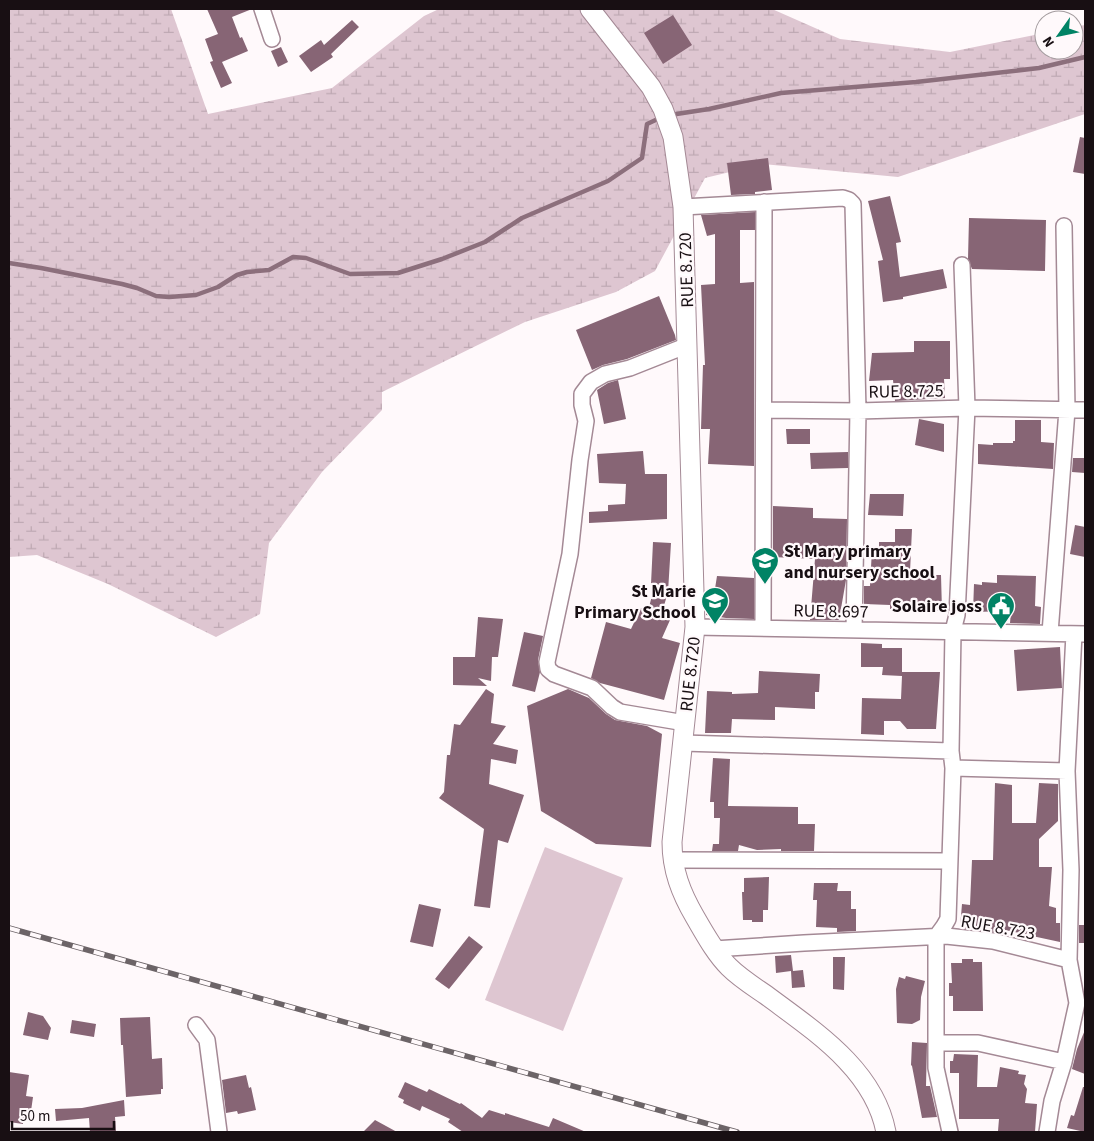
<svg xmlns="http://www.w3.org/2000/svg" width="1094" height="1141" font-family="'Source Sans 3',sans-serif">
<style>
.grass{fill:#dec6d1}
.wetland{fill:url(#wetland-marsh)}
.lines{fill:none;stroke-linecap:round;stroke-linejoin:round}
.stream{stroke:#8c6f7c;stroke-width:4.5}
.building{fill:#876575}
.minor-casing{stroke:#a48995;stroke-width:18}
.major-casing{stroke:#a48995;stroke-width:21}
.minor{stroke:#fff;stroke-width:15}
.major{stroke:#fff;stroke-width:19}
.rail-casing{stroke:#6c6467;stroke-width:5.5}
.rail{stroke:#fff9fb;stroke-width:4;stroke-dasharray:11;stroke-linecap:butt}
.labels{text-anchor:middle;stroke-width:4.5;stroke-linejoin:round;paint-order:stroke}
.street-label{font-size:18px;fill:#180f13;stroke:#fff9fb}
.poi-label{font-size:18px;font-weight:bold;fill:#180f13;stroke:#fff9fb;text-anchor:end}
</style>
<defs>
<pattern id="wetland-marsh" width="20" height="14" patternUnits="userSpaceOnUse" patternTransform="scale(1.25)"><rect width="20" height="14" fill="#dec6d1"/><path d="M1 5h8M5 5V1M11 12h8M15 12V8" fill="none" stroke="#bea9b3"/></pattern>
</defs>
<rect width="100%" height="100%" fill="#fff9fb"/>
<path class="grass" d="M545,847L623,878L563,1031L485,1000Z"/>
<path class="wetland" d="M9,9H171L208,114L332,88L424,16L439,9H772L840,39L950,52L1044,33V50H1074V27L1085,25V114L898,177L763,164L705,178L655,271L616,292L525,322L382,392V410L322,472L269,543L260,614L216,637L108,584L37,555L9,557Z"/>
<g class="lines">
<path class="stream" d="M670,115L709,109L781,93L916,82L1039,68L1085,57
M9,263L41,268L122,284L137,288L156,296L169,297L196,295L218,287L237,275L247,272L269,270L293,257L306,258L350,274L398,273L442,259L485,242L522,218L608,181L642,158L647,124L660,118"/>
</g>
<path class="building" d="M207,9H252L232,17L240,38L242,37L248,51L222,62L232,83L221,88L210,62L213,61L205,39L218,34Z
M673,15L692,45L663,64L644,33Z
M352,20L359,27L331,54L333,57L311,72L299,56L321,40L324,45Z
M281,47L288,62L278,67L271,51Z
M1080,137L1085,138V174L1073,172Z
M768,158L772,190L755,192V194L731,195L727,163Z
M890,196L901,242L896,243L900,277L943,269L947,288L903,297V299L883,302L878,261L883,260L868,201Z
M755,212V230H740V283L754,282V466L708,464L710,429H701L703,365H705L701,285L715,284V234L707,236L701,215Z
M969,218L1046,220L1045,271L972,269L968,259Z
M659,296L675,335L676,340L627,359L603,365L592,370L576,330Z
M914,341H950V379H944L945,398L895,401L893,380L869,381L872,353L914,352Z
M618,380L626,419L604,424L597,390L608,383Z
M919,419L944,424V452L915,445Z
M1015,420H1041V442L1054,443L1053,469L978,464V444L993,445V443H1013V441H1015Z
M786,429H810V444H787Z
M643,451L645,474H667V519L589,523V512L608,511V505L625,504L626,484L599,483L597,454Z
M848,452V468L811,469L810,453Z
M1073,458H1085V473L1072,472Z
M870,494H904L903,516L868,515Z
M773,506L813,508V518L847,519L846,580L839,620H810L815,559L773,557Z
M1075,525L1085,527V557L1070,554Z
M895,529H912L910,572H916V575H941L942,611L890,609V605L864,604V586H870L872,549L879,550V542H895Z
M653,542L671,543L668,592L661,616L670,620L662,638L680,643L664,700L600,683L591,678L606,622L631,629L641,608L648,611L655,584H651Z
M997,575L1036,576L1035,606L1041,607L1040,624L1010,623L1011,611L973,612L974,584L982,585V582L997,583Z
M717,576L754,578V619L726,618L706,615L708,594L714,595Z
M478,617L503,619L498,657H492L491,681L478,678L487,686L453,685V657H475Z
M524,632L543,636L538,660L540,672L535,692L512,686Z
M861,643L882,644V648H902V672H940L936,729H907L900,721H884V735L861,734L862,698L901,699L902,676L882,675L883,667H861Z
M1060,647L1062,688L1017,691L1014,650Z
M759,671L820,674L819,692H815V709L775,707V720L732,719L731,733H705L707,691L732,692V694L758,693Z
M486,689L494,694L491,723L506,726L493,744L518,750L516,764L491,759L489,784L524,795L508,843L498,840L490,908L474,906L484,829L439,798L444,792L447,755H450L454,724L460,725Z
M568,689L589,698L606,714L615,720L647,726L662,734L651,847L596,844L541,811L527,706Z
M713,758L730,759L728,806L798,807V824H815L814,851H781V849L757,850L739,845L738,851H712L713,844H719L720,818H714V802H710Z
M995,783L1012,785V823H1036L1039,783L1058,784V821L1039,839V867H1052L1049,906L1056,908V923H1060V942L1005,930L1004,934L960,928L962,904L970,905L972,860H993Z
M769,877L768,910H763V922H752V920H743L742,892H744V878Z
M814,883H838L837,891H851V909H856V931L837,932V928L816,927L817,900H813Z
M419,904L441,909L433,947L410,942Z
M1079,924V925H1085V943H1079Z
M469,936L483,947L449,989L435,979Z
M791,955L793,971L803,970L805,987L792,988L791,971L776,973L775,956Z
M833,957H845L844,990L833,989Z
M962,959H973V962H982L983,1011H953V996H949V983H952L951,963H962Z
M906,976L925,981L921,997L920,1020L912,1024L897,1023L896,989L899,977L905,979Z
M28,1012L43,1016L51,1028L48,1040L23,1035Z
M150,1017L152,1059L162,1058L163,1089H161V1094L126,1097L123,1045H121L120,1018Z
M72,1020L96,1024L94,1037L70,1033Z
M1085,1030V1074L1072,1069L1077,1049Z
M912,1042L927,1043L926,1086H930L937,1117L922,1118L912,1066L911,1065Z
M954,1054L978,1055L977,1087H997L1000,1067L1019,1071L1018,1074L1026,1075L1024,1084L1027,1089L1025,1103L1037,1104L1035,1132L998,1131L999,1119H959V1073H950V1061H953Z
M9,1072L29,1075L26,1096L33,1097L30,1118H23V1124L9,1122Z
M246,1075L249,1088L251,1087L256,1110L238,1114L237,1111L226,1113L222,1080Z
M405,1082L427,1092L429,1089L460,1104L461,1103L482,1118L489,1110L505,1115V1113L549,1127L553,1118L586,1132H463L448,1122L450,1119L422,1106L420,1111L403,1103L404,1100L398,1097Z
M1083,1087H1085V1132L1067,1128L1071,1115L1074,1116Z
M124,1100L125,1116L115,1117L116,1132H90L89,1118L56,1121L55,1109L82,1108Z
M375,1120L397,1132H363Z"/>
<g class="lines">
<defs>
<path id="minor" d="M262,9L272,39
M683,207L843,198L849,200L853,204L858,411L764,410
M695,627L1085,634
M763,628L764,202
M854,630L858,411L967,408L1085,410
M1050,633L1067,410L1064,226
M685,723L620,712L612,707L592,688L554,674L548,669L547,662L570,554L580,460L586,421L582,405V394L591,382L605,374L630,368L688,345
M683,743L951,751
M953,768L1067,771
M672,860L949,861
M714,949L804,943L946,936L993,941L1069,960L1077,1003L1064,1062L1052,1101L1047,1132
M1069,960L1071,870L1067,771L1074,634
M196,1025L207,1040L219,1132
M936,1043H978L1064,1062
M950,1132L936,1068V937L944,926L948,919L953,768L951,751L953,631L957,615L967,408L962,265"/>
<path id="major" d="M590,9L651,87L663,109L673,137L683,207L695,627L672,842C672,870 681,893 695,917C705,934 715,953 729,967C740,978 753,986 766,995C814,1031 874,1069 886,1132"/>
</defs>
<use href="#minor" class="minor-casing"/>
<use href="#major" class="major-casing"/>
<use href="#minor" class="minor"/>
<use href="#major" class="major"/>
<defs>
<path id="rail" d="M9,928L737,1132"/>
</defs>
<use href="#rail" class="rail-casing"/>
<use href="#rail" class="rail"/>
</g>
<defs>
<symbol id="school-pin" viewBox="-11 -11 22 30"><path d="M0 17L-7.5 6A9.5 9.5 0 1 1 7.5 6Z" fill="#018365" stroke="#fff9fb"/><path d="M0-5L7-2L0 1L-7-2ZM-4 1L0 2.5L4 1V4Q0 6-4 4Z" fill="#fff"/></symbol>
<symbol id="civic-pin" viewBox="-11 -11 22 30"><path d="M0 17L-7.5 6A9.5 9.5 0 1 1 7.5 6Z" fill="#018365" stroke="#fff9fb"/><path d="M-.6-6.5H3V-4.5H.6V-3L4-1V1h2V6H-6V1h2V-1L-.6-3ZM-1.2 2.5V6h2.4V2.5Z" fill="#fff"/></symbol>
</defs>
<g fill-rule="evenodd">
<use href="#school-pin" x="749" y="545" width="32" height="43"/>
<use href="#school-pin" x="699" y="585" width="32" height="43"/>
<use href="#civic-pin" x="985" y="590" width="32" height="43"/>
</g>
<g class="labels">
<g class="street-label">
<text transform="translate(686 270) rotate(-92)" y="6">RUE 8.720</text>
<text transform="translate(906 391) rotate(-1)" y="6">RUE 8.725</text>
<text transform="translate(831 611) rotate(1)" y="6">RUE 8.697</text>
<text transform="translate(690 674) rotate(-84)" y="6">RUE 8.720</text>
<text transform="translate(998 927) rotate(10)" y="6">RUE 8.723</text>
</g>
<g class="poi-label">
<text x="784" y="557" text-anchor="start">St Mary primary<tspan x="784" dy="21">and nursery school</tspan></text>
<text x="696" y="597">St Marie<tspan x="696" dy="21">Primary School</tspan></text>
<text x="982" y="612">Solaire joss</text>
</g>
</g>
<rect width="1094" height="1141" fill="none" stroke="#180f13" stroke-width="20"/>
<g transform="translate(1059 35) rotate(237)"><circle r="24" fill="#fff9fb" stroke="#a39b9e"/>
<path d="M0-4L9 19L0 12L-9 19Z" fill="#018365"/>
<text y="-8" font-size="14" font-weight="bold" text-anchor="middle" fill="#180f13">N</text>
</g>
<path d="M12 1121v8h102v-8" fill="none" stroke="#180f13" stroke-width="2.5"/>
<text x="20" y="1121" font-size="15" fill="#180f13" stroke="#fff9fb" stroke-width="4" paint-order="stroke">50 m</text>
</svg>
